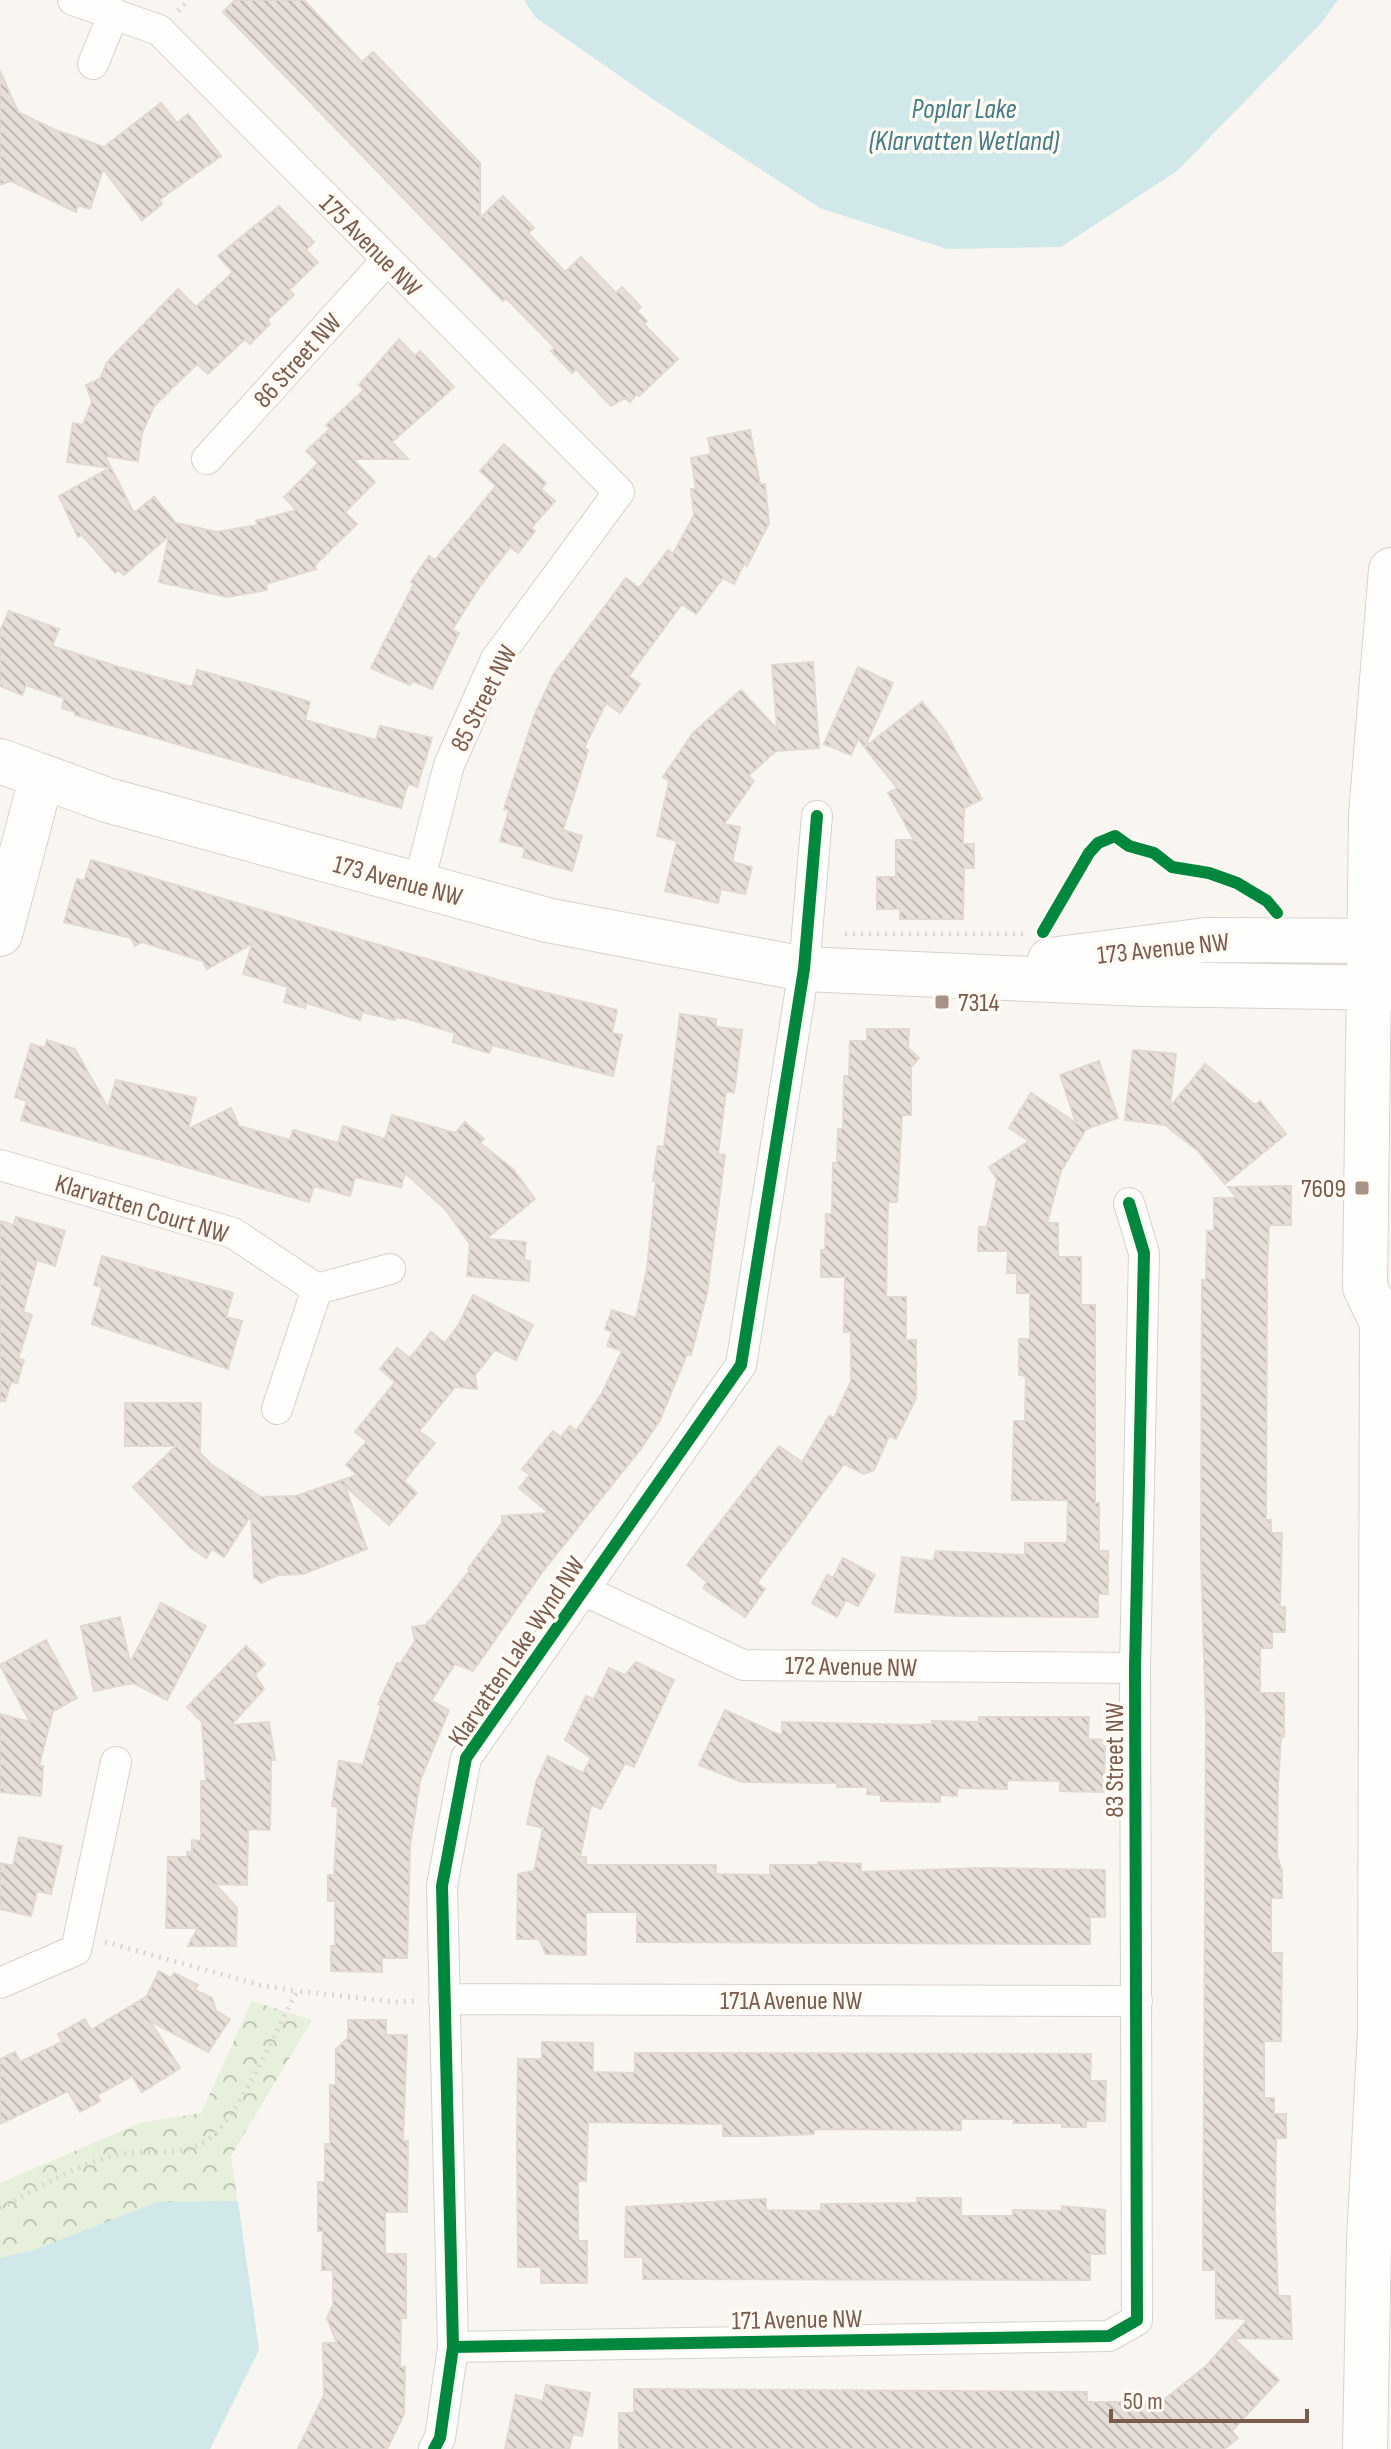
<svg xmlns="http://www.w3.org/2000/svg" width="1391" height="2449" font-family="'Sofia Sans Condensed',sans-serif">
<style>
.park{fill:url(#park-crowns)}
.water{fill:#d0e8ea}
.building{fill:url(#building-back-hatch);stroke:#e2d8d2;stroke-width:2}
.lines{fill:none;stroke-linecap:round;stroke-linejoin:round}
.street-casing{stroke:#d7d1cb;stroke-width:32}
.secondary-casing{stroke:#d9d2cb;stroke-width:46}
.path{stroke:#dcd5d0;stroke-width:5;stroke-dasharray:2 6;stroke-linecap:butt}
.street{stroke:#fefefd;stroke-width:30}
.secondary{stroke:#fefefd;stroke-width:44}
.cycleway-casing{stroke:#fffaf3;stroke-width:17}
.cycleway{stroke:#00873e;stroke-width:12}
.poi-dot{fill:#a69286;stroke:#fffaf3;stroke-width:3}
.labels{text-anchor:middle;stroke-width:7;stroke-linejoin:round;paint-order:stroke}
.street-label{font-size:26px;fill:#7a5c4d;stroke:#fffaf3}
.poi-label{font-size:26px;fill:#7a5c4d;stroke:#fffaf3;text-anchor:start}
.water-label{font-size:28px;font-style:italic;fill:#437c86;stroke:#fffaf3}
</style>
<defs>
<pattern id="park-crowns" width="20" height="18" patternUnits="userSpaceOnUse" patternTransform="scale(2)"><rect width="20" height="18" fill="#e7f0db"/><path d="M2 6a3 3 0 1 1 6 0M12 15a3 3 0 1 1 6 0" fill="none" stroke="#c0c6b4"/></pattern>
<pattern id="building-back-hatch" width="6" height="6" patternUnits="userSpaceOnUse" patternTransform="scale(2)"><rect width="6" height="6" fill="#e6ded7"/><path d="M-1 5l2 2M0 0l6 6M5-1l2 2" fill="none" stroke="#bfb7b1"/></pattern>
</defs>
<rect width="100%" height="100%" fill="#f9f5f0"/>
<path class="park" d="M252,2001L312,2020L231,2156L259,2350L210,2449H0V2183L140,2123L201,2113Z"/>
<path class="water" d="M524,0H1338L1322,22L1177,171L1061,247L947,249L820,208L654,100L535,17Z
M238,2201L259,2350L210,2449H0V2258L34,2250L157,2202Z"/>
<path class="building" d="M235,0H304L362,62L373,52L480,163V218L503,196L534,228L528,233L565,272L581,257L616,293L622,287L641,307L637,311L647,321L644,324L678,359L639,396L637,394L630,402L625,398L611,406L576,369L572,373L551,351L555,348L506,298L503,301L223,12Z
M0,71L18,112L55,130L104,147L161,103L177,123L188,114L221,156L159,200L162,204L142,220L103,169L90,209L78,205L76,212L11,181L0,185Z
M279,206L314,242L306,250L318,262L289,290L294,295L267,320L270,324L250,344L245,339L208,374L197,364L154,406L142,433L138,461L105,456L134,513L154,497L176,523L217,532L258,525L256,521L296,510L284,497L318,463L306,451L330,429L326,425L364,390L359,385L399,339L415,356L420,351L454,387L392,442L408,459H353L375,482L345,512L357,524L315,565L316,569L266,584L267,590L227,597L159,582L169,536L124,575L119,570L115,573L82,535L78,537L59,496L110,468L67,462L73,423L83,425L92,401L86,385L100,379L107,362L178,289L196,307L233,272L218,256Z
M750,430L760,484H765L769,523L747,566L744,564L734,584L723,578L696,614L682,604L629,676L640,684L620,713L606,703L584,748L588,750L563,830L582,836L572,871L523,857L525,848L500,841L509,810L504,809L534,716L553,675L626,578L639,588L668,550L673,554L694,515L691,489H696L691,458L711,454L708,438Z
M504,444L546,483L541,489L555,501L531,528L535,531L518,553L510,547L478,589L452,630L459,633L432,689L412,681L410,685L371,668L414,584L411,582L429,556L435,560L496,486L480,471Z
M9,611L59,629L52,646L119,667L192,687L197,670L249,684L310,702L305,720L376,740L380,726L432,738L417,787L408,784L401,808L75,715V712L62,708L64,698L26,685L22,695L0,686V631Z
M813,662L819,748L776,751L748,776L754,781L724,824L740,827L732,862L752,867L745,894L721,889L718,903L665,891L677,841L657,836L669,781L663,777L693,733L741,690L777,729L772,665Z
M858,667L893,683L865,747L922,702L945,731L982,799L964,808L963,844H974V868H964L963,919H900V909H877V877H896V840H914L888,793L897,788L858,739L851,755L824,744Z
M91,860L522,987L617,1010L612,1033L622,1035L613,1076L492,1045L489,1053L453,1042L455,1033L408,1019L395,1017V1020L362,1012L360,1020L307,1003L305,1008L284,1002L288,987L243,974L252,944L207,969L203,961L142,942L135,946L131,938L64,922L77,879L84,881Z
M680,1014L716,1019V1027L742,1030L734,1093L726,1091L718,1154L725,1155L707,1293L691,1355L687,1354L660,1420L640,1450L543,1571L473,1671L455,1664L431,1701L449,1710L420,1781L410,1845L407,1958H382V1972L331,1971V1946H335V1901H328V1875H334L338,1807L332,1806L339,1761L363,1765L381,1706L378,1704L397,1663L400,1664L415,1641L412,1627L426,1625L432,1618L470,1570L468,1569L502,1523V1516L549,1513L519,1488L530,1475L522,1469L553,1431L561,1437L570,1426L576,1431L602,1393L622,1351L607,1346L612,1332L605,1329L612,1310L636,1318L647,1269L656,1181H653L658,1146L664,1147Z
M867,1029H909L908,1048L919,1058L911,1067V1115H902L897,1202H888L887,1244L886,1297H906V1340H916V1398L896,1439L889,1436L874,1470L864,1474L844,1464L757,1583L765,1589L745,1617L703,1588L707,1582L687,1565L779,1446L802,1462L829,1416L834,1418L851,1381V1332H844L845,1277H821V1250H825L826,1214H832L833,1163H837L838,1129H843L844,1076H849L850,1041H867Z
M47,1040L75,1049L108,1108L116,1080L196,1098L188,1129L231,1108L239,1126L290,1140L293,1130L338,1143L343,1126L385,1139L392,1115L455,1133L465,1122L484,1139L480,1143L513,1169L535,1199L486,1239L526,1242L524,1260L530,1261L529,1281L467,1276L470,1244L445,1209L405,1173L401,1187L355,1177L350,1196L314,1186L309,1202L21,1120L27,1101L15,1097L31,1044L45,1048Z
M1133,1050L1176,1054L1170,1107L1205,1064L1255,1105L1260,1101L1286,1134L1225,1184L1198,1151L1165,1125L1125,1120Z
M1099,1061L1118,1118L1086,1129L1061,1171L1047,1223H1058V1257H1081V1305H1095V1503H1099V1551H1108V1594H1098V1617L959,1616L895,1612L902,1557L933,1561L936,1551L1025,1555V1543H1067L1068,1500H1012L1014,1421H1025L1026,1376L1019,1375V1339H1030V1293H1017V1273H1007L1008,1251H978L979,1227H987L997,1179L989,1167L1029,1141L1009,1128L1031,1093L1076,1123L1060,1075Z
M1291,1186V1225H1269L1267,1269L1266,1520H1271V1533H1282L1280,1607H1285V1632H1272V1648H1260V1693H1284V1737H1281L1278,1784L1277,1856L1282,1871V1898H1271V1953H1282L1281,2041H1264V2098H1274V2114H1286V2138H1276L1275,2214L1278,2296H1290L1292,2339L1233,2338L1279,2380L1232,2431L1238,2438L1224,2449H619V2413H634V2389L1087,2392V2402H1161L1206,2366L1248,2319L1216,2318V2270H1203L1206,1723L1201,1556L1202,1280H1206L1207,1231H1214V1198H1237L1228,1187Z
M16,1217L65,1231L55,1266L37,1260L23,1312L32,1315L18,1359L24,1360L17,1383L11,1382L5,1401H0V1221L14,1225Z
M102,1256L233,1293L226,1317L242,1321L228,1369L92,1324L102,1287L94,1285Z
M473,1295L533,1325L516,1360L495,1350L475,1375L477,1389L455,1387L419,1431L435,1443L404,1481L417,1493L389,1525L345,1486L367,1549L303,1574L278,1575L261,1583L254,1577L251,1515L224,1557L212,1549L206,1558L191,1548L133,1487L176,1446H125V1403H201L200,1453L212,1465L261,1497L296,1496L357,1475L346,1465L367,1441L355,1432L395,1382L380,1369L397,1348L410,1358L431,1332L445,1343L459,1324Z
M843,1558L875,1575L858,1606L846,1600L837,1617L812,1603L827,1575L833,1578Z
M161,1603L206,1626L167,1700L133,1683L94,1691L81,1626L120,1617L130,1663Z
M46,1640L77,1698L53,1711L39,1766H43L41,1796L0,1792V1714L30,1722L0,1665Z
M246,1646L265,1664L255,1675L264,1689L231,1725L269,1722L275,1760H271L270,1830L248,1829L247,1885L215,1884L237,1908L236,1946H188L198,1928H166L168,1857H187V1852H192V1840L201,1841V1781H206L202,1722L187,1707Z
M636,1662L674,1680L634,1767L625,1763L601,1809L591,1805L580,1857H586V1865H716V1874L770,1875V1865H818V1862L861,1864V1872L984,1868L1105,1870V1917H1090V1944L637,1942V1912H586V1955L546,1954L539,1939H517L518,1874L534,1871L543,1828L527,1824L536,1782L548,1756L583,1773L591,1758L565,1740L586,1696L594,1699L609,1668L625,1675Z
M725,1710L782,1736V1722L917,1725L932,1724V1721L979,1722V1717H1089L1088,1739L1105,1740L1104,1792L1060,1791V1781L1007,1780V1789L957,1788V1796L940,1795V1802L881,1801V1795L867,1794L868,1787H837V1783L742,1782L699,1765Z
M19,1837L62,1846L51,1894L37,1891L31,1916L0,1909V1863L13,1866Z
M159,1971L171,1978L174,1973L198,1985L195,1990L212,1998L216,2011L230,2019L208,2052L150,2021L180,2068L142,2092L132,2076L97,2095L100,2101L80,2112L68,2091L0,2124V2059L15,2052L20,2062L62,2042L58,2034L85,2019L91,2030L147,1996Z
M348,2020H386V2035H407L403,2141H408L407,2212H385V2254H406V2318H401L400,2367H405L404,2414L387,2449H298L324,2395L323,2343H337L327,2318L333,2305V2270H322L323,2231H318V2182H325V2144H330V2085H336V2049L348,2038Z
M542,2042L593,2043V2072L635,2073V2053L1091,2054L1090,2081H1106L1105,2121H1086V2127H1062V2123H1014V2119H961V2130L814,2129V2134L764,2136H723V2124L588,2122L586,2181H578V2241H587V2283H541V2267H518L517,2138L518,2059H542Z
M917,2198H961V2216H1013V2210L1062,2211V2206L1105,2210V2254H1090V2280L643,2279V2257H625L626,2207L766,2199V2210L821,2211V2204L917,2203Z
M546,2385L590,2393L582,2436L573,2434L569,2449H505L516,2395L543,2401Z"/>
<g class="lines">
<defs>
<path id="street" d="M73,0L159,30L619,492L496,659L449,765L418,886
M93,64L114,13
M207,459L386,261
M0,1165L233,1233L317,1289
M277,1409L317,1289L390,1269
M583,1590L743,1665L1135,1668
M0,1983L76,1950L116,1762
M444,1999L1137,2001
M453,2347L1109,2336L1137,2320L1135,1668L1144,1253L1129,1203
M434,2449L440,2438L453,2347L442,1886L466,1758L741,1365L804,969L817,816"/>
<path id="secondary" d="M0,761L107,800L547,920L804,969L1143,984L1391,988
M0,934L42,776
M1050,960L1206,940L1391,941
M1365,2449L1369,2242L1380,2032L1382,1323L1365,1287L1371,815L1391,570"/>
</defs>
<use href="#street" class="street-casing"/>
<use href="#secondary" class="secondary-casing"/>
<path class="path" d="M178,11L189,0
M845,934H1026
M105,1942L260,1985L297,1991
M0,2208C38,2189 74,2165 116,2155C146,2148 177,2159 206,2141C237,2122 278,2026 297,1991L395,2002L418,2001"/>
<use href="#street" class="street"/>
<use href="#secondary" class="secondary"/>
<defs>
<path id="cycleway" d="M1043,932L1089,853L1098,843L1115,836L1129,846L1154,853L1172,867L1209,873L1237,883L1267,901L1277,913
M453,2347L1109,2336L1137,2320L1135,1668L1144,1253L1129,1203
M434,2449L440,2438L453,2347L442,1886L466,1758L741,1365L804,969L817,816"/>
</defs>
<use href="#cycleway" class="cycleway-casing"/>
<use href="#cycleway" class="cycleway"/>
</g>
<g class="poi-dot">
<rect x="934" y="994" width="16" height="16" rx="4"/>
<rect x="1354" y="1180" width="16" height="16" rx="4"/>
</g>
<g class="labels">
<g class="street-label">
<text transform="translate(371 245) rotate(45)" y="9">175 Avenue NW</text>
<text transform="translate(297 360) rotate(-48)" y="9">86 Street NW</text>
<text transform="translate(483 698) rotate(-63)" y="9">85 Street NW</text>
<text transform="translate(398 880) rotate(15)" y="9">173 Avenue NW</text>
<text transform="translate(1163 948) rotate(-6)" y="9">173 Avenue NW</text>
<text transform="translate(142 1208) rotate(17)" y="9">Klarvatten Court NW</text>
<text transform="translate(516 1651) rotate(-56)" y="9">Klarvatten Lake Wynd NW</text>
<text transform="translate(851 1666) rotate(1)" y="9">172 Avenue NW</text>
<text transform="translate(1114 1760) rotate(-90)" y="9">83 Street NW</text>
<text x="791" y="2009">171A Avenue NW</text>
<text transform="translate(797 2319) rotate(-1)" y="9">171 Avenue NW</text>
</g>
<g class="poi-label">
<text x="958" y="1011">7314</text>
<text x="1346" y="1197" text-anchor="end">7609</text>
</g>
<g class="water-label">
<text x="964" y="118">Poplar Lake<tspan x="964" dy="32">(Klarvatten Wetland)</tspan></text>
</g>
</g>
<path d="M1111 2409v12h196v-12" fill="none" stroke="#7a5c4d" stroke-width="4"/>
<text x="1123" y="2409" font-size="24" fill="#7a5c4d" stroke="#fffaf3" stroke-width="6" paint-order="stroke">50 m</text>
</svg>
